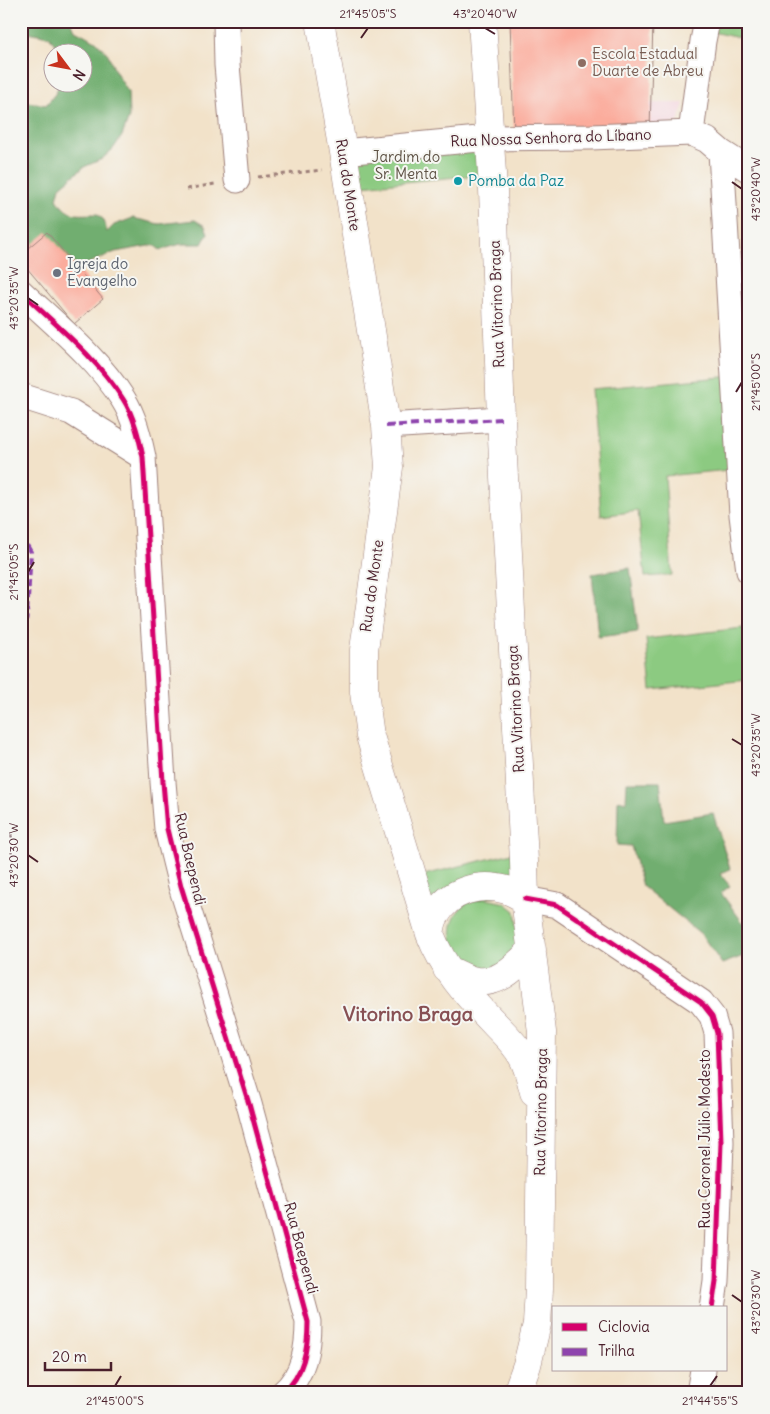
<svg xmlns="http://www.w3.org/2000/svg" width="770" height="1414" font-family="Delius,sans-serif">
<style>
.built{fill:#f5cfdb}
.green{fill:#8cca81;stroke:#6b7456}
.forest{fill:#71ae6f;stroke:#5e664d}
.building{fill:#fbac9c}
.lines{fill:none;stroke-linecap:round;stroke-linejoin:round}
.minor-casing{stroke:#9e807a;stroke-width:27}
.major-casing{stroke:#9e807a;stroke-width:29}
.path{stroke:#9e807a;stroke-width:3;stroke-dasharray:4 4;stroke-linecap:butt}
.minor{stroke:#fff;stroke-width:25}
.major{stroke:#fff;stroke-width:28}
.quiet{stroke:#8e44ad;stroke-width:4;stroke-dasharray:8 4;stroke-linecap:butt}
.cycleway-casing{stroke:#f6f6f2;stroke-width:8}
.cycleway{stroke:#d6006c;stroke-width:5}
.ticks{fill:none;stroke:#4a1f2b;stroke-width:2}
.education-dot{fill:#8d6e63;stroke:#f6f6f2;stroke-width:2}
.culture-dot{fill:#0f9aa8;stroke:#f6f6f2;stroke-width:2}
.worship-dot{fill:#6b7280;stroke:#f6f6f2;stroke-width:2}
.labels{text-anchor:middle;stroke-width:4;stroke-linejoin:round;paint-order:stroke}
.education-label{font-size:15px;fill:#785e54;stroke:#f6f6f2;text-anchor:start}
.street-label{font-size:15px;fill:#4a1f2b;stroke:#f6f6f2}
.park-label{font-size:15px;fill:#5e5245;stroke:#f6f6f2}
.culture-label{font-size:15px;fill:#0d838f;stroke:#f6f6f2;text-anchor:start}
.worship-label{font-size:15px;fill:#5b616d;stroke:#f6f6f2;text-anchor:start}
.district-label{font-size:20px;font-weight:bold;fill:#885053;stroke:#f6f6f2}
.neatline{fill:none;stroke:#4a1f2b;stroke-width:2}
.ticks-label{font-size:12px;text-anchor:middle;fill:#4a1f2b}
</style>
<rect width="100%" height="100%" fill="#f6f6f2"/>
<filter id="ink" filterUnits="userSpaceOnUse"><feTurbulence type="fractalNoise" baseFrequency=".02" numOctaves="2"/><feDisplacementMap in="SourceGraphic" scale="10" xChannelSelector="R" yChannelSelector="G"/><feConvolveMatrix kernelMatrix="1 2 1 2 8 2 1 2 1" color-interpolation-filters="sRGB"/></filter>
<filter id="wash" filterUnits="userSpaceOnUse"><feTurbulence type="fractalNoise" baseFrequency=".0096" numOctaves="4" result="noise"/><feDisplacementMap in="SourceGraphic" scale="20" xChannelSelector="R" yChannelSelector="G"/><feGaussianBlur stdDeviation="1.12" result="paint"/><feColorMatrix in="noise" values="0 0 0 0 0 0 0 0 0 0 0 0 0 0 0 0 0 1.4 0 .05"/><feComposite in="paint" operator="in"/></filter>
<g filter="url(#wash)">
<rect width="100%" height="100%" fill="#f2e2c9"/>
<path class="built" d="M650,103H684L678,122L650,130Z"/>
<path class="green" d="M715,21H749V40L712,32Z
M486,142L489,174L351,187L348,155Z
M734,376L740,469L665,476L672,575L645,577L638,511L601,516L591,389Z
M743,628L748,680L651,690L646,639Z
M520,851L514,891L433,912L416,877Z
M482,898L505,903L515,911L520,944L497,968C490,968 480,969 474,967C450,959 444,925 461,908C467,902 474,900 482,898Z"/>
<path class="forest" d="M21,21H71L75,30L96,41L108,54L114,69L128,92L129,117L122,136L113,149L102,159L84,167L60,187L57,199C68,218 78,214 97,214L104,220L107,232L114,225L133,218L159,224L195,220L205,226L208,233L202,244H181L160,250L154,245L115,252L84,265L21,254V155L27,124L24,112L28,102L46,105L55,94L60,83L82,82V52H68L63,50H59L49,36L28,32L25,23Z
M630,568L638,632L598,637L592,574Z
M627,782H660L664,821L713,813L730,869L720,874L730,886L721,893L749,931V954L722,964L701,934L642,886L631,846L617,845L618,800L626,802Z"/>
<g id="blocks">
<path class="building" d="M510,21H653L650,130L514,133Z
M47,232L103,299L74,324L21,261V254Z"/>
</g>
</g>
<g filter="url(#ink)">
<use href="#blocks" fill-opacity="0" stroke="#9e807a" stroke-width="1"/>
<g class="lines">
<defs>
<path id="minor" d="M226,21L227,65L237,180
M691,133L703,41L707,21
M343,152L489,138L591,137L691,133L707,140L721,152L749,170
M721,152L742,515L749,571
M21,292C56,325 97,358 123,399C134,416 139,438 143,457L163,782L167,829L181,886L249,1104L308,1322C308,1348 304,1375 283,1393
M21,396L71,412L143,457
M386,426L501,419
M525,899L557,905L701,1002L712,1016L717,1033L721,1142L716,1281L712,1308
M699,1393L703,1370"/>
<path id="major" d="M320,21L343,152L386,426L389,467L364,650V692L370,736L430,934C444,970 466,994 492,1021C502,1032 514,1042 522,1056C528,1066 531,1081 534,1092
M482,21L493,189L501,419L524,861L525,899L542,1032L539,1289L537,1324L527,1365L517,1393
M430,934C431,928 432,921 435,916C450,890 479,882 507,890C513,892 519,896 525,899
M447,969C455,973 464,978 472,980C498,987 516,966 532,950"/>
</defs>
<use href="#minor" class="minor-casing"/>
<use href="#major" class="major-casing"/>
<path class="path" d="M258,177L322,170
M187,189L215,184"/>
<use href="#minor" class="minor"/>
<use href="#major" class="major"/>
<path class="quiet" d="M386,426L501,419
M21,535L31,552L27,615L21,651"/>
<defs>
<path id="cycleway" d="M21,292C56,325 97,358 123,399C134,416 139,438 143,457L163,782L167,829L181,886L249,1104L308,1322C308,1348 304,1375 283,1393
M525,899L557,905L701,1002L712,1016L717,1033L721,1142L716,1281L712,1308"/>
</defs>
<use href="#cycleway" class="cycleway-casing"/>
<use href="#cycleway" class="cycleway"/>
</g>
</g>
<path class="ticks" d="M485,28L495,34M361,38L368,28M732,182L742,189M28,298L38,305M736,392L742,382M28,572L34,562M732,739L742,745M28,855L38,862M732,1295L742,1302M115,1386L121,1376M710,1386L717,1376"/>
<circle class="education-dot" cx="582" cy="63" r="5"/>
<circle class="culture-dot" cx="458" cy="181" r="5"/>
<circle class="worship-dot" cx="57" cy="273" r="5"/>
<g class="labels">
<g class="education-label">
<text x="592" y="59">Escola Estadual<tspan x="592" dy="17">Duarte de Abreu</tspan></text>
</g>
<g class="street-label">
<text transform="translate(551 138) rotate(-2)" y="5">Rua Nossa Senhora do Líbano</text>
<text transform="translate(348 185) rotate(81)" y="5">Rua do Monte</text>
<text transform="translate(497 304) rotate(-92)" y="5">Rua Vitorino Braga</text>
<text transform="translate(372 586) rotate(-82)" y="5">Rua do Monte</text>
<text transform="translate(516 709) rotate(-93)" y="5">Rua Vitorino Braga</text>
<text transform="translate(190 859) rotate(77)" y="5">Rua Baependi</text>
<text transform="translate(541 1112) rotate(-89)" y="5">Rua Vitorino Braga</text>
<text transform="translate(705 1139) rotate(-90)" y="5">Rua Coronel Júlio Modesto</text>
<text transform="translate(301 1248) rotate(75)" y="5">Rua Baependi</text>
</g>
<g class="park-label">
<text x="406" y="162">Jardim do<tspan x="406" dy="17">Sr. Menta</tspan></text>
</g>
<g class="culture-label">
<text x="468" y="186">Pomba da Paz</text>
</g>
<g class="worship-label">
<text x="67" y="269">Igreja do<tspan x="67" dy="17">Evangelho</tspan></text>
</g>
<g class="district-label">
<text x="408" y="1021">Vitorino Braga</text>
</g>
</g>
<rect width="770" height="1414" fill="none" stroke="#f6f6f2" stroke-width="55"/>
<rect x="552" y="1306" width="175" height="65" fill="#f6f6f2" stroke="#b1a0a2"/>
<rect x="562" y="1323" width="25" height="8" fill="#d6006c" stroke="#b1a0a2"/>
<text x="598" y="1332" font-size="15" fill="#4a1f2b">Ciclovia</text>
<rect x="562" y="1348" width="25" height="8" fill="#8e44ad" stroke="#b1a0a2"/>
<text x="598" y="1356" font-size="15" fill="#4a1f2b">Trilha</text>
<g transform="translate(68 68) rotate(122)"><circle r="24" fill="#f6f6f2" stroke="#b1a0a2"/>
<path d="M0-4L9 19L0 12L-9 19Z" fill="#c8321e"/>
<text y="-8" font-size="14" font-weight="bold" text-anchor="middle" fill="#4a1f2b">N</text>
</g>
<path d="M45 1362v8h66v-8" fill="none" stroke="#4a1f2b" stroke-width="2.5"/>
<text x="52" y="1362" font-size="15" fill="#4a1f2b" stroke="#f6f6f2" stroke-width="4" paint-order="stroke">20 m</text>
<rect x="28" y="28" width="714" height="1358" class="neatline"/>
<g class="ticks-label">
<text x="368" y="18">21°45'05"S</text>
<text x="485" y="18">43°20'40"W</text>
<text transform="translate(756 189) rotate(-90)" y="4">43°20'40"W</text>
<text transform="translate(14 298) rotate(-90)" y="4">43°20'35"W</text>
<text transform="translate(756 382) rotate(-90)" y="4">21°45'00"S</text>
<text transform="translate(14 572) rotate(-90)" y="4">21°45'05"S</text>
<text transform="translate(756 745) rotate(-90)" y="4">43°20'35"W</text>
<text transform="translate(14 855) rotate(-90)" y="4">43°20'30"W</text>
<text transform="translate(756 1302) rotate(-90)" y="4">43°20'30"W</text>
<text x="115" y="1405">21°45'00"S</text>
<text x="710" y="1405">21°44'55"S</text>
</g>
</svg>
